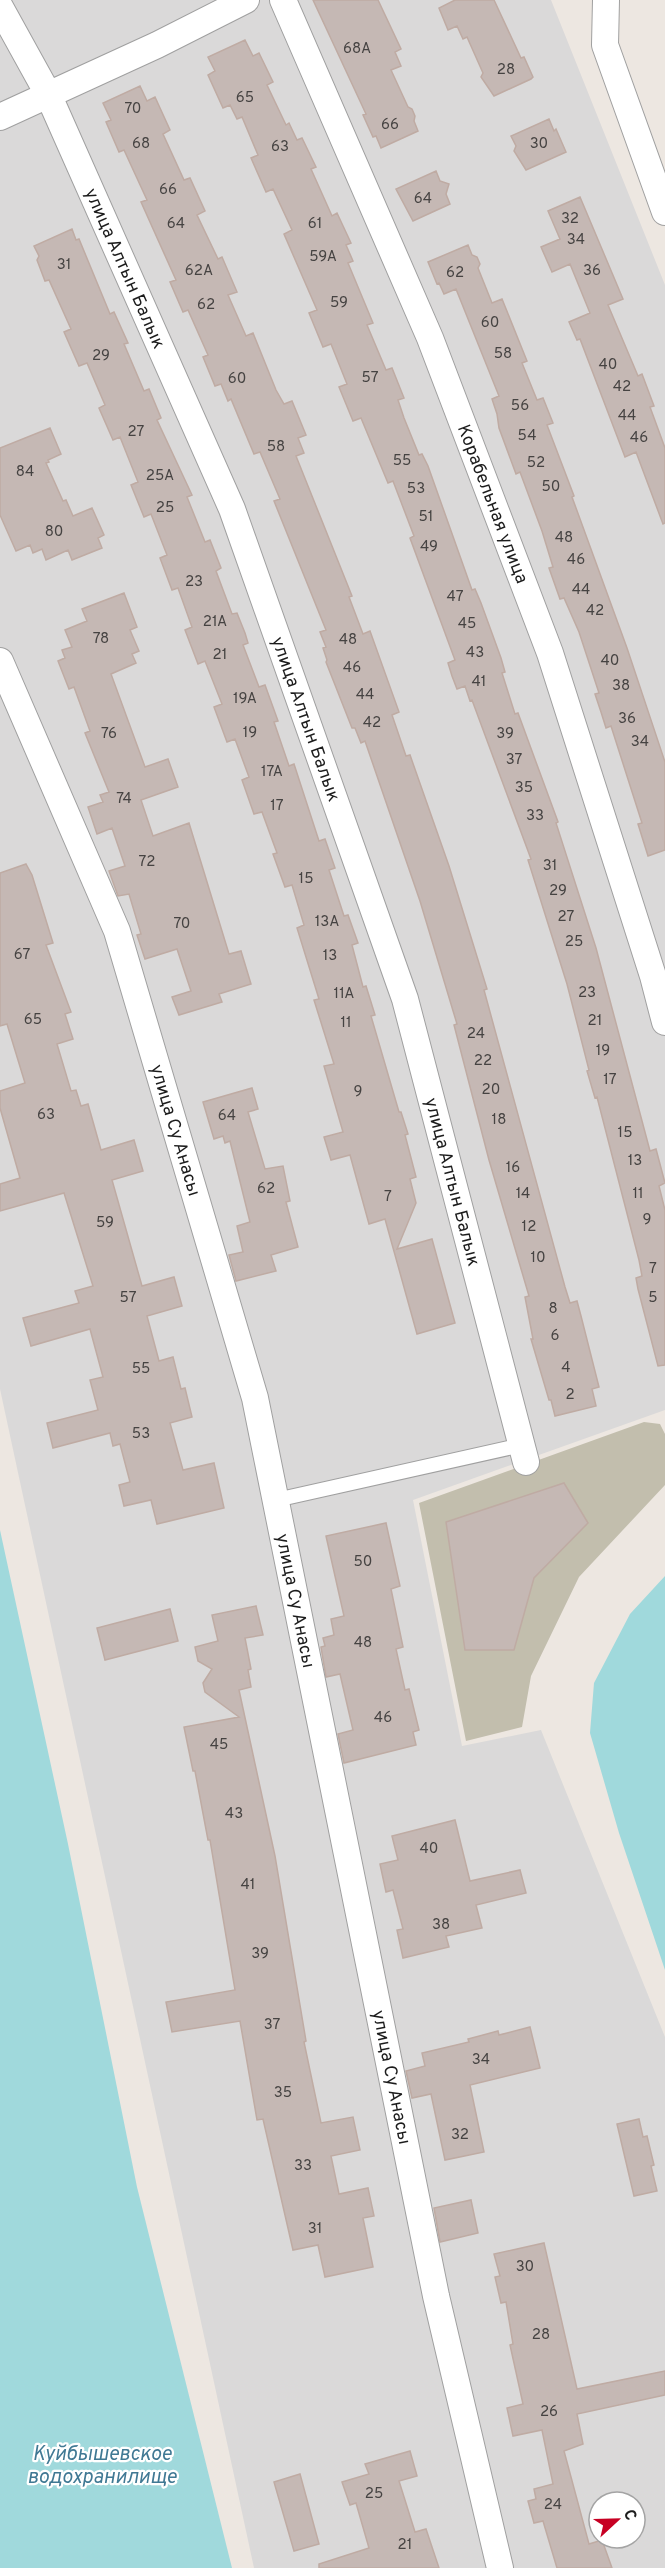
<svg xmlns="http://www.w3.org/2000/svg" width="665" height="2568" font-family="Overpass,sans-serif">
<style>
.residential{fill:#dad9d9;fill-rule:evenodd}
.construction{fill:#c2bead}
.water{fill:#a0d9dc}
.building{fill:#c5b8b4;stroke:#bfaba3;stroke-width:1.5}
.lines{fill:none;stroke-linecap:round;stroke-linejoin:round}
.service-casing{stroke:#a0a0a0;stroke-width:16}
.minor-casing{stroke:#a0a0a0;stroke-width:28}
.service{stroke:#fff;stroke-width:14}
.minor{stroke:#fff;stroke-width:26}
.labels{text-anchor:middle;stroke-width:4.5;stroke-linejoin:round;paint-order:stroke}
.number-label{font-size:15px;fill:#464342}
.street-label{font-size:18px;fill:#1c1c1c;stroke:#fff}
.water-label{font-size:20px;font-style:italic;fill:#407994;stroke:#fff}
</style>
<rect width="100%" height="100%" fill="#ede7e1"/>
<path class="residential" d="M0,0H551L665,285V1410L413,1500L462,1746L541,1730L665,2037V2568H254L0,1389ZM599,2502H635V2538H599Z"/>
<path class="construction" d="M644,1422L660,1424L665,1434V1485L579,1577L531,1676L522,1727L466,1741L419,1503Z"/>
<path class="water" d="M0,1530L68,1844L137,2187L232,2568H0Z
M665,1576V1970L619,1833L590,1733L594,1683L630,1614Z"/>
<path class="building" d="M313,0H378L401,49L395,52L401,66L391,70L408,107L412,109L415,116L414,121L418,131L381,148L376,136L373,137L363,115L366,114Z
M455,0H494L521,58L524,57L533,77L531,79L494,96L481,77L483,73L467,37L463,39L457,26L448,30L439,8Z
M245,40L253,56L259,53L273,82L267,85L286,125L289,123L297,140L302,138L316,167L311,169L332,216L337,213L351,243L346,245L353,261L348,263L373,323L367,325L386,370L392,368L404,398L398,400L404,418L419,455L422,454L428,466L472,590L475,589L481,603L501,658L505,672L502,673L515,714L518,713L558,822L556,823L596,948L650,1151L656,1149L665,1183L659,1186L665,1210V1365L658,1366L638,1289L636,1278L642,1276L639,1260L597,1097L595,1098L587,1071L589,1070L567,984L528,860L531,859L472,700L470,701L465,686L457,689L452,676L448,663L455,660L410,538L414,536L393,481L388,483L361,418L353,421L339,387L347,384L331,344L323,347L309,313L317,310L284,234L292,230L273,189L266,192L251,158L258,155L242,117L237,119L230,105L223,108L208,75L215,71L208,57Z
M140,86L147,101L155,97L170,130L163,134L184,180L190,178L205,211L197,215L218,259L222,257L237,292L228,295L246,336L253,333L276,390L284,404L292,401L306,435L298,438L304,453L296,456L352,596L349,597L363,634L370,631L399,712L392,715L406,756L410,755L449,866L487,989L484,990L565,1287L570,1303L577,1301L581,1316L599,1387L592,1389L596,1406L555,1416L551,1400H549L531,1339H533L525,1297L529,1296L489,1160L454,1025L457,1024L420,901L365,741L361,743L355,728H352L326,662L327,660L323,648L326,647L320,632L326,630L274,501L280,499L260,452L254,454L231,399L228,401L221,384L215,386L203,357L208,355L188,310L183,312L170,282L176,280L141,202L147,200L124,150L119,152L106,122L111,120L103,103Z
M549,119L554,131L556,129L566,152L526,170L514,151L516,146L511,136Z
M436,171L440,181L449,184L446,194L450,204L413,221L396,189Z
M580,197L623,299L608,305L638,376L642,374L654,406L650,407L665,448V523L663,524L636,452L625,457L580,339L577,340L569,322L590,313L570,264L552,272L541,247L560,239L548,211Z
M72,229L76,240L79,239L110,314L114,312L128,343L124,344L144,391L149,389L161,418L157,420L192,495L187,497L205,542L210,540L221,568L216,571L232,614L237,613L245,633L248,643L243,645L259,687L265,685L278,721L274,722L289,766L294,764L319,841L325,839L335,868L329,870L344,916L348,915L358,943L352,945L363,987L366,986L375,1015L371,1016L399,1112H401L408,1134L405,1135L416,1177L410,1179L416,1203L397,1249L432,1239L455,1323L417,1334L385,1219L369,1224L350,1155L331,1160L324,1137L343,1132L324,1066L334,1064L314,1000L319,999L297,928L304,925L292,885L285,887L273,854L277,853L262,812L254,814L242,780L249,777L235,739L227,742L214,707L222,704L205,661L198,664L185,630L192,627L178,588L172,590L160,558L167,555L151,514L144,517L131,485L138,482L120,437L113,440L99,408L105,405L87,363L79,366L64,332L71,329L49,280L45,281L37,260L39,256L34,246Z
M468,245L472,255L477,257L480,264L478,268L492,303L502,299L527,361L522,363L537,400L543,398L553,423L547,425L574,496L572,497L627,648L665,762V850L648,856L638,824L642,823L611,726L606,728L601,712L595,694L599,693L579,632L564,598L560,599L549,568L553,567L542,531L520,472L516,474L499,428L497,414L492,399L499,396L456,289L444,294L439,283L437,284L428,262Z
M50,428L61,454L48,460L49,462L46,463L63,501L66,500L73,516L92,508L104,535L98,538L102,548L72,560L68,550L46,560L42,549L33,553L30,545L16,551L0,515V448Z
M124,593L137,627L130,630L139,651L132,654L136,663L111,674L145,767L168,759L178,787L141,800L153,836L189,823L229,954L241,951L251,984L219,994L222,1002L179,1015L172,997L191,991L177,949L145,959L137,935L141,934L129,894L118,896L109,871L125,866L112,828L97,834L88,807L103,802L100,795L109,792L85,733L90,731L74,687L69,689L58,661L65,658L62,650L72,647L65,630L87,621L82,609Z
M26,864L32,875L53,943L46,945L71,1012L65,1014L73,1039L57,1044L71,1091L76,1090L81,1106L88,1104L101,1150L134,1140L143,1171L112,1180L142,1286L174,1277L182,1306L147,1316L159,1361L173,1357L181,1389L185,1388L192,1417L170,1423L183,1470L214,1463L224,1508L157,1524L151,1500L124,1506L119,1485L130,1482L120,1444L113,1446L110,1433L53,1448L47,1423L98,1410L90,1380L103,1377L90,1329L31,1346L23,1318L79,1303L75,1291L93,1286L64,1193L0,1211V1184L20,1178L0,1108V1091L25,1083L7,1024L0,1026V873Z
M252,1088L258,1109L248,1112L265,1169L283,1166L290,1201L286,1202L298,1247L271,1255L276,1271L236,1281L229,1255L243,1252L237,1226L250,1222L230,1141L225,1143L223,1136L214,1139L203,1102Z
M564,1483L588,1523L534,1578L514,1650H465L446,1522Z
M386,1523L400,1586L391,1589L403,1647L396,1649L405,1690L409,1689L419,1730L413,1732L416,1745L344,1763L338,1734L353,1730L340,1674L326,1677L321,1647L325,1646L323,1638L334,1635L331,1619L344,1616L326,1536Z
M256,1606L263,1635L245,1638L251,1669L248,1670L251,1687L239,1690L275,1856L306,2041L304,2042L321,2123L353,2117L360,2150L331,2156L339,2194L368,2188L374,2216L363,2218L373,2267L325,2277L318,2245L293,2250L263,2119L257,2120L240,2021L172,2032L166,2002L235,1990L210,1840H208L195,1771H193L184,1727L239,1717L205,1692L203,1683L212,1669L198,1661L195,1647L218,1641L212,1615Z
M170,1609L178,1641L105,1660L97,1628Z
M455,1820L470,1881L520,1870L526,1893L476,1905L482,1928L446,1936L449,1947L403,1958L397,1930L403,1929L393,1890L386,1892L380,1864L398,1860L392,1836Z
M530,2027L540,2068L470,2085L484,2152L445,2160L431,2094L412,2098L406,2071L425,2066L422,2053L469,2042L468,2039L498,2031L499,2035Z
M639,2119L643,2137L647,2136L654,2165L651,2166L657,2191L634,2196L617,2124Z
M471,2200L478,2233L440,2242L434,2208Z
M544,2243L577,2389L665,2371V2395L577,2414L583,2444L564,2451L589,2544L602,2540L612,2568H557L543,2521L534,2523L528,2501L536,2499L534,2489L553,2484L542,2430L513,2436L507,2408L523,2404L510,2345L513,2344L506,2302L501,2303L495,2277L500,2276L494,2254Z
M410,2451L417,2476L399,2481L415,2532L426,2529L439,2568H319V2564L369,2548L356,2503L350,2505L342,2482L369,2474L365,2464Z
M300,2474L319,2544L294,2551L274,2482Z"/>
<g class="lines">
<defs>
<path id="service" d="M276,1500L522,1445"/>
<g id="minor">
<path id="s1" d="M283,0L430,338L550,653L653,976L665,1022"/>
<path d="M606,0L605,45L665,212"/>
<path id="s2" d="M0,7L48,94L232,509L405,999L526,1462"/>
<path d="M0,117L157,45L246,0"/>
<path id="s3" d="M0,661L117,931L255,1398L436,2296L500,2568"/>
</g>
</defs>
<use href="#service" class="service-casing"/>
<use href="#minor" class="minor-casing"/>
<use href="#service" class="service"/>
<use href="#minor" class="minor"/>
</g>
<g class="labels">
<g class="number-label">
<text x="357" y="53">68А</text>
<text x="506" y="74">28</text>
<text x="245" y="102">65</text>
<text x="133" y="113">70</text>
<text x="390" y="129">66</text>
<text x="141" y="148">68</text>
<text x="539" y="148">30</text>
<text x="280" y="151">63</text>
<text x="168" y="194">66</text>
<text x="423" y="203">64</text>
<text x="570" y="223">32</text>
<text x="176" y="228">64</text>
<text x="315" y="228">61</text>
<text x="576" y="244">34</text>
<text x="323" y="261">59А</text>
<text x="64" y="269">31</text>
<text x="199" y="275">62А</text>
<text x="592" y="275">36</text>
<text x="455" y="277">62</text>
<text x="339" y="307">59</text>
<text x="206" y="309">62</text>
<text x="490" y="327">60</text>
<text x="503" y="358">58</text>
<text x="101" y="360">29</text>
<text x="608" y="369">40</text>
<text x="370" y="382">57</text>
<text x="237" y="383">60</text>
<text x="622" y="391">42</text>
<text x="520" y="410">56</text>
<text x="627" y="420">44</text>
<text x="136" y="436">27</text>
<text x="527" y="440">54</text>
<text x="639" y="442">46</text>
<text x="276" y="451">58</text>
<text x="402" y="465">55</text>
<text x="536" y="467">52</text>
<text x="25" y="476">84</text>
<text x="160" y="480">25А</text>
<text x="551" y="491">50</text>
<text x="416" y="493">53</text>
<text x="165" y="512">25</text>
<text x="426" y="521">51</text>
<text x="54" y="536">80</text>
<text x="564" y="542">48</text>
<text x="429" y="551">49</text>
<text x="576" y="564">46</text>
<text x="194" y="586">23</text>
<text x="581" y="594">44</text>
<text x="455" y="601">47</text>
<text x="595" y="615">42</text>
<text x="215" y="626">21А</text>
<text x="467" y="628">45</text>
<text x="101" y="643">78</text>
<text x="348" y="644">48</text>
<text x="475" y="657">43</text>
<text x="220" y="659">21</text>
<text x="610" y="665">40</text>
<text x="352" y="672">46</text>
<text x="479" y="686">41</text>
<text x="621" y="690">38</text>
<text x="365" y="699">44</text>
<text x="245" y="703">19А</text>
<text x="627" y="723">36</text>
<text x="372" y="727">42</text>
<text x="250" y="737">19</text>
<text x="109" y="738">76</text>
<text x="505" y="738">39</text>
<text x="640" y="746">34</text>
<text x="514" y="764">37</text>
<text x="272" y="776">17А</text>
<text x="524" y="792">35</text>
<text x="124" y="803">74</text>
<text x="277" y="810">17</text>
<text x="535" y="820">33</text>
<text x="147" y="866">72</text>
<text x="550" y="870">31</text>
<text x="306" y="883">15</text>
<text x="558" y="895">29</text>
<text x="566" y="921">27</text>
<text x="327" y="926">13А</text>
<text x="182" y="928">70</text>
<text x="574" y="946">25</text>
<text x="22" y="959">67</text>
<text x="330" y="960">13</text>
<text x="587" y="997">23</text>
<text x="344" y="998">11А</text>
<text x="33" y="1024">65</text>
<text x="595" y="1025">21</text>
<text x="346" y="1027">11</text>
<text x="476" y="1038">24</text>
<text x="603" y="1055">19</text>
<text x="483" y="1065">22</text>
<text x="610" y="1084">17</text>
<text x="491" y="1094">20</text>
<text x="358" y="1096">9</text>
<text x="46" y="1119">63</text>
<text x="227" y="1120">64</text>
<text x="499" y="1124">18</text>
<text x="625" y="1137">15</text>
<text x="635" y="1165">13</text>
<text x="513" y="1172">16</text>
<text x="266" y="1193">62</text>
<text x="523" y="1198">14</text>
<text x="638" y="1198">11</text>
<text x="388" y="1201">7</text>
<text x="647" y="1224">9</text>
<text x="105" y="1227">59</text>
<text x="529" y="1231">12</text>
<text x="538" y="1262">10</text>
<text x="653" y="1273">7</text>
<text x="128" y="1302">57</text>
<text x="653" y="1302">5</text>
<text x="553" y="1313">8</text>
<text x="555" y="1340">6</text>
<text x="566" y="1372">4</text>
<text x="141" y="1373">55</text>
<text x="570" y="1399">2</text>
<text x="141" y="1438">53</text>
<text x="363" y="1566">50</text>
<text x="363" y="1647">48</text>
<text x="383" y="1722">46</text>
<text x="219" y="1749">45</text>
<text x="234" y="1818">43</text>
<text x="429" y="1853">40</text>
<text x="248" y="1889">41</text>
<text x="441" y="1929">38</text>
<text x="260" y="1958">39</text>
<text x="272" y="2029">37</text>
<text x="481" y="2064">34</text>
<text x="283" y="2097">35</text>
<text x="460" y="2139">32</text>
<text x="303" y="2170">33</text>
<text x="315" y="2233">31</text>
<text x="525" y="2271">30</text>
<text x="541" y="2339">28</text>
<text x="549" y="2416">26</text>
<text x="374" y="2498">25</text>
<text x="553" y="2509">24</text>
<text x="405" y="2549">21</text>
</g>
<g class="street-label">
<text dy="6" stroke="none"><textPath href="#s2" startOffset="290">улица Алтын Балык</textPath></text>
<text dy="6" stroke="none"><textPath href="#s1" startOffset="546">Корабельная улица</textPath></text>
<text dy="6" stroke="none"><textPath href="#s2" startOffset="776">улица Алтын Балык</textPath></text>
<text dy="6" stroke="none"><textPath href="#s3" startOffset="502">улица Су Анасы</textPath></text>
<text dy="6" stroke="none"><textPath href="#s2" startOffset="1262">улица Алтын Балык</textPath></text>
<text dy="6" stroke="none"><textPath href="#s3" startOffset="988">улица Су Анасы</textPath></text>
<text dy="6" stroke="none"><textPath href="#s3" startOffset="1474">улица Су Анасы</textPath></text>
</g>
<g class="water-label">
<text x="102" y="2460">Куйбышевское<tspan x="102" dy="23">водохранилище</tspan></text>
</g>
</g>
<g transform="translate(617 2520) rotate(68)"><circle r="28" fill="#ffffff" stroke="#a4a4a4" stroke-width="1.5"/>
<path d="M0-4.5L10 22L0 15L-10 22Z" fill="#c70023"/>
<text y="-9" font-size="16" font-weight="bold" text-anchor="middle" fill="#1c1c1c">С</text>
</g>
</svg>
